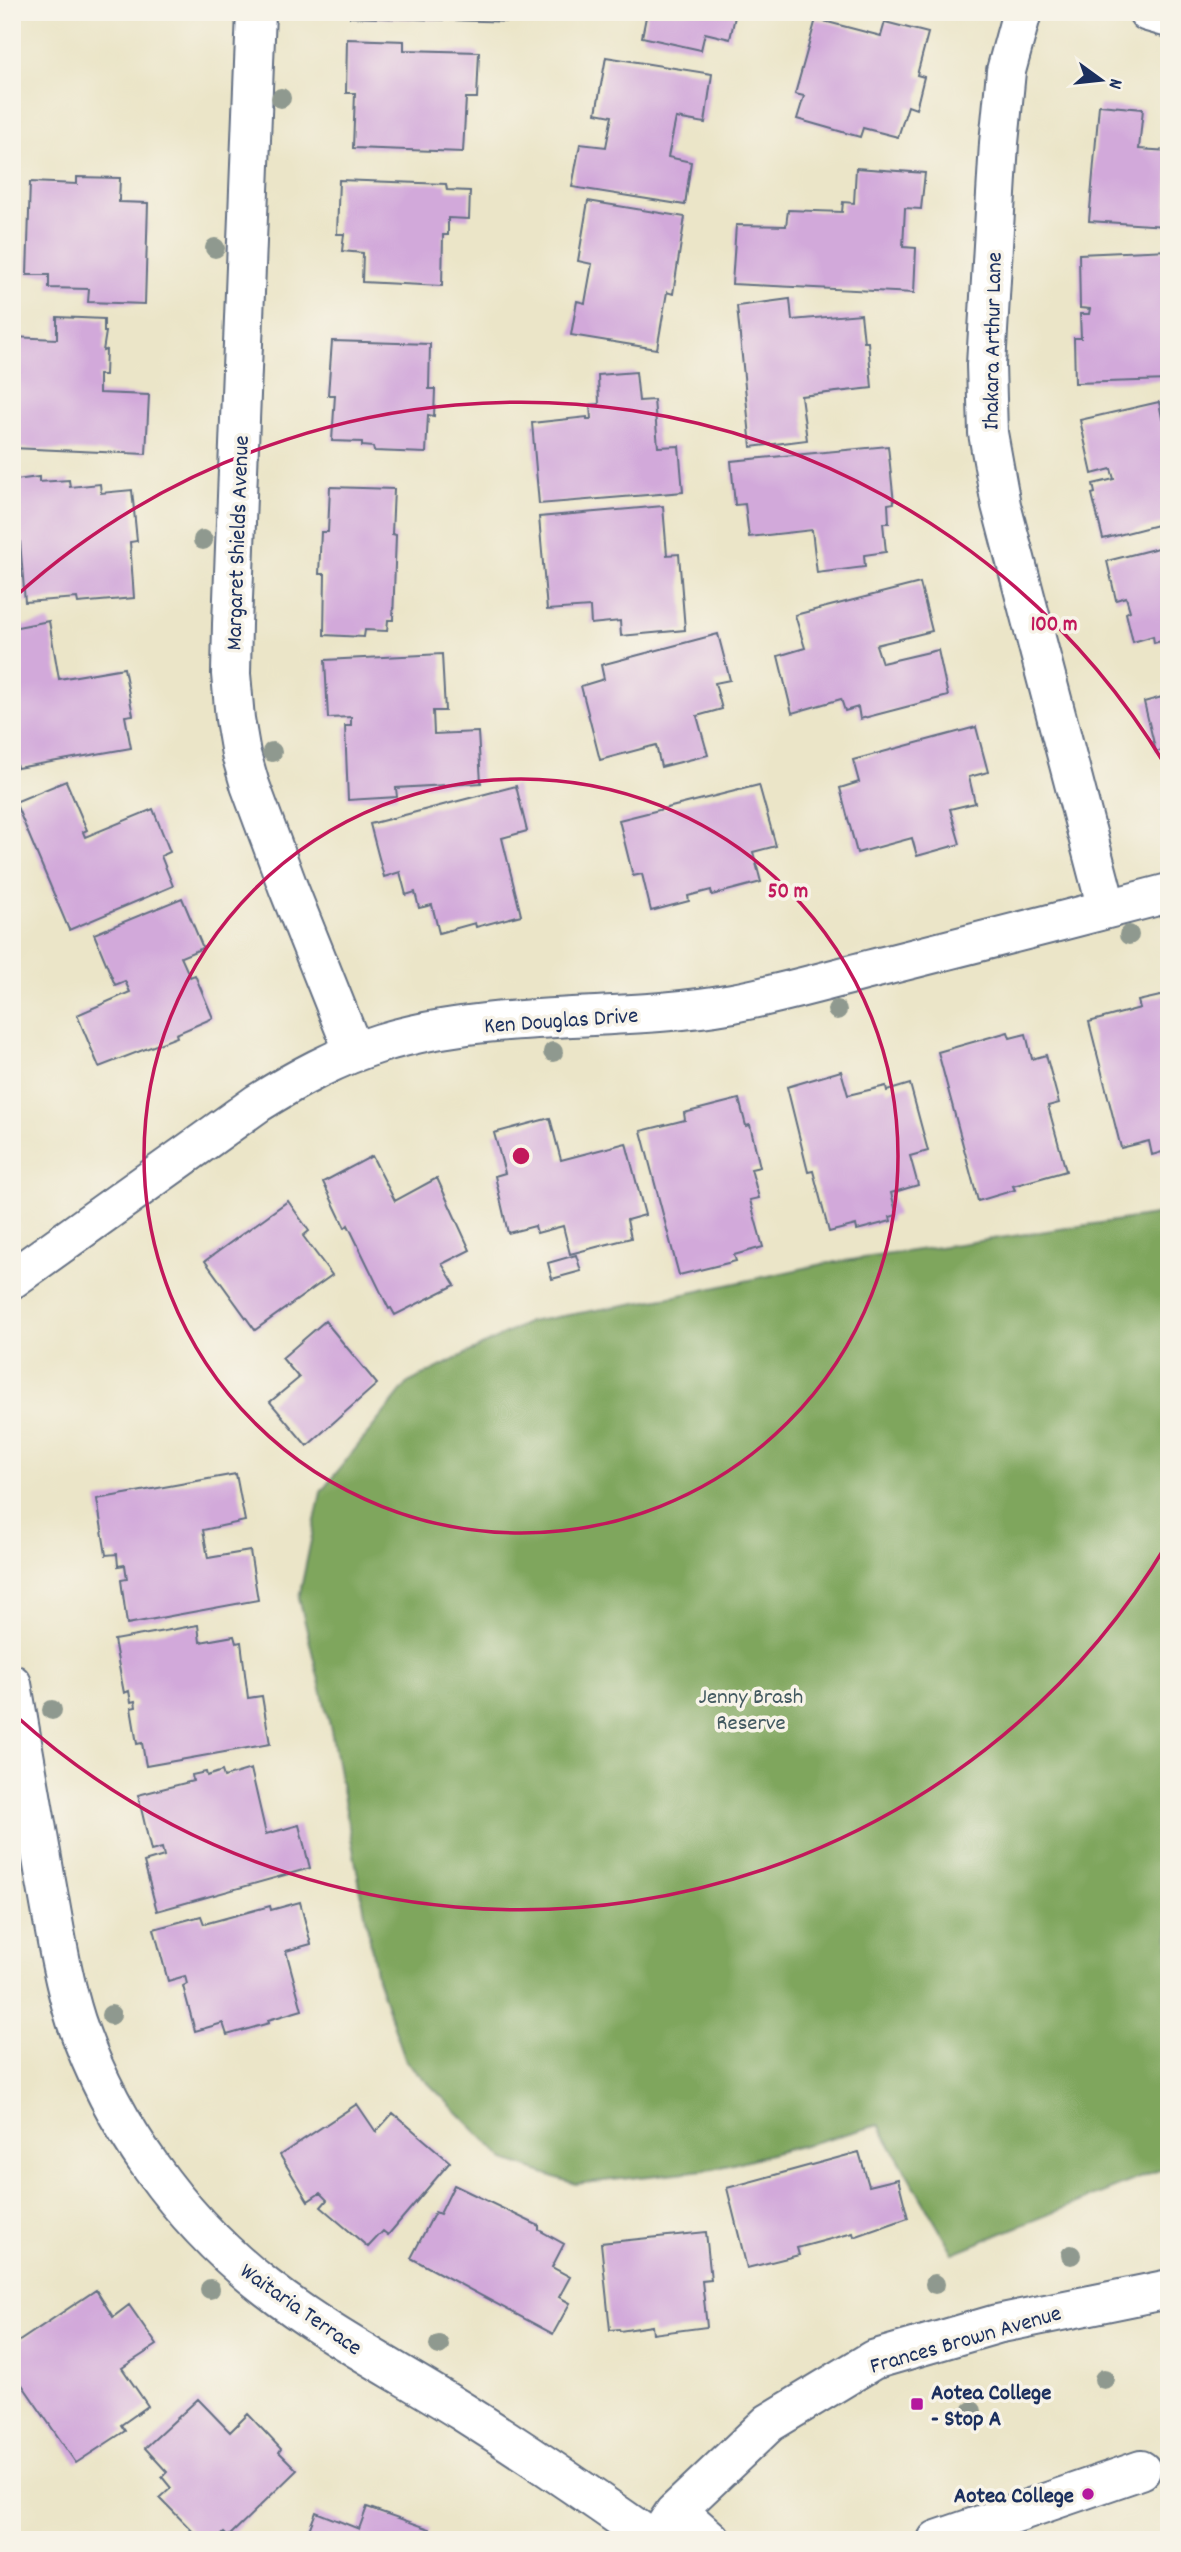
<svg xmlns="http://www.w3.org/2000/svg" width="1181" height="2552" font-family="Dekko,sans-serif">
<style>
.forest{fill:#7fa65d;stroke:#4d6a5e;stroke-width:2}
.building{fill:#d2a9da}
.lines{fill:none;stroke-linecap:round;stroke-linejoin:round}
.minor-casing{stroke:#646f83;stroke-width:42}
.minor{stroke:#fff;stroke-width:38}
.tree{fill:#8f998f}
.ring{fill:none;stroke:#c2185b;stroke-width:3.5}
.poi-dot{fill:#b5179e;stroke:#f7f3e8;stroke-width:2.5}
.labels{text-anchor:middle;stroke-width:7;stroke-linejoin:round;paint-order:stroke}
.street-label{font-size:23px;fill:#1b2f5e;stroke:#f7f3e8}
.park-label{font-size:23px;fill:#435a61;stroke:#f7f3e8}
.poi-label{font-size:23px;font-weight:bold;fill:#1b2f5e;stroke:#f7f3e8;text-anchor:start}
.centre{fill:#c2185b;stroke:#f7f3e8;stroke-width:3.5}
.ring-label{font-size:21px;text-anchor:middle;font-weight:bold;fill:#c2185b;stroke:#f7f3e8;stroke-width:7;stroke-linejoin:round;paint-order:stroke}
</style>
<rect width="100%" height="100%" fill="#f7f3e8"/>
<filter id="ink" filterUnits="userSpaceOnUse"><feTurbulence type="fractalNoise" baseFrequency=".0143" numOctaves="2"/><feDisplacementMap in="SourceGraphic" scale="14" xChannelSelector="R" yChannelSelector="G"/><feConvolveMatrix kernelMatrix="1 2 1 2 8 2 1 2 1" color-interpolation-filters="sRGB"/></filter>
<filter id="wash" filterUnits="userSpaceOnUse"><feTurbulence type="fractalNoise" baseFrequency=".00686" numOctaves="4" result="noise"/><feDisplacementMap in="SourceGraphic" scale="28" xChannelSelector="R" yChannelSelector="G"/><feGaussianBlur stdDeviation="1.57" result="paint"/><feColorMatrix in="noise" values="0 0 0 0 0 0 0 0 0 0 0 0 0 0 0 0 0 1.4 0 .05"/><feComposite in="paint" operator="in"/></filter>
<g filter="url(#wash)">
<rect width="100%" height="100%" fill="#ebe5c8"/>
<path class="forest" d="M1169,1213V2166L953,2253L879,2125L714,2169L575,2184L505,2160L406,2061L377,1978L331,1730L299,1598L321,1492L408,1383L529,1322L676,1296L823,1264Z"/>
<g id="blocks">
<path class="building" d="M350,12H515L514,22L350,17Z
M647,12H736L730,39L705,33L701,50L642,37Z
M816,19L881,36L885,22L928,33L917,75L924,77L916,109L908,106L898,137L863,128L860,137L797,119L804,96L795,94Z
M347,39L404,41V50L479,52L477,98H466L463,152L353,148L355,93H346Z
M606,57L712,74L705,123L676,118L668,157L691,162L685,205L572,187L580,144L606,147L612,116L596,113Z
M1099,105L1143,109L1139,149L1169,151L1166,226L1089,221Z
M856,168L925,173L921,209L905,208L903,247L916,248L914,293L732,284L736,225L786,226L788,210L842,212L843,202L854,203Z
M77,177L120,178L119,202L148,203L145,304L88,302L89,289L49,288V275H27L30,182L77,184Z
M339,180L446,184L447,190L470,191L469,219L448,218V235H443L442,286L362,282L363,253L342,251L344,234H337Z
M588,201L685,217L673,294L667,292L657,349L571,335L577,301L585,303L592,264L578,261Z
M1169,250V380L1075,383L1074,338H1081L1080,314H1089L1090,309L1080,308L1079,254Z
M790,299L792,320L861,314L864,342H868L872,388L801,396L807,440L751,447L737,306Z
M57,317L104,319V332H106L103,351L106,350L105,375H99V393L149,395L146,454L12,448V337L57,339Z
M332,341L430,344L429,389H435L434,416L428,415L426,453L374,451L373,447L362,446V442L332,441L335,395H328Z
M636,372L639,401L654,400L658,447L679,446L683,492L539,504L532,423L587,417V419H591L590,405L599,404L598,375Z
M1159,402L1162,418L1169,416V522L1103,539L1092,494L1095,493L1093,484L1114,479L1111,469L1092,474L1080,420Z
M888,446L894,503L888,504L889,523H883L886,552L864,555L865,567L817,573L812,530L749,537L745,504L735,505L731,461Z
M39,477V482L69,480L70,487L100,484L101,493L132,490L137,541L130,542L134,598L78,603L77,598L25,602L15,480Z
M330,487L394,489L392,534L396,535L393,620H388L387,631L365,630L364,637L324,635L325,574H319L321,532H328Z
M663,506L667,555L679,554L685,630L621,636L620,621L591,624L590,607L547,610L539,517Z
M1158,548L1160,554L1169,552V639L1154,643L1153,636L1133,642L1126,613L1130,611L1126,597L1116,600L1107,561Z
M920,583L932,631L876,645L882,663L938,650L948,696L860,719L858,707L845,711L841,699L792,713L778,656L805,648L795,615Z
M49,621L59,679L124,668L133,715L125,716L131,748L17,768L12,739V628Z
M718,634L730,680L715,683L722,709L697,716L708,755L661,767L656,745L600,760L581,686L604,679L601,665Z
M442,654L445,711H433L434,734L478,732L481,783L396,788L397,797L348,800L345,726H351V717L328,718L325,660Z
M1169,695V748L1156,752L1144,702Z
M976,727L988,772L969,777L975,803L950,809L960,844L917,856L912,838L857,853L840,788L859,782L853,760Z
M66,781L87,830L83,832L85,837L153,809L170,852L161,856L173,886L69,930L15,802Z
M759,785L776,846L753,852L761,882L712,895L711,890L688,896L689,901L651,911L642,874L633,876L619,820Z
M516,786L527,831L502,838L521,915L476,927L475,923L439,933L432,905L419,908L415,892L406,895L400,872L384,877L370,824Z
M182,898L203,948L181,957L190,977L195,975L213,1018L176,1034L177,1037L99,1067L77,1015L130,992L125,981L115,985L94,934Z
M1169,994V1150L1152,1155L1149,1141L1121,1148L1089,1022L1140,1008L1138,1001Z
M1008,1032L1010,1038L1026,1034L1032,1059L1046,1055L1059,1103L1048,1106L1066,1171L1013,1186L1015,1190L978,1201L938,1052Z
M841,1071L848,1095L886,1086L887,1091L910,1084L928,1151L910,1156L918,1185L891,1193L897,1215L890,1217L891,1221L857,1230L856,1225L829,1232L813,1171L808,1172L787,1087Z
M739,1099L746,1126L750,1125L760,1167L751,1169L759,1198L750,1200L763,1247L734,1255L736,1261L679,1275L641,1131L685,1120L684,1113Z
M550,1118L561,1160L626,1143L645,1215L627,1220L631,1238L570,1254L563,1226L537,1233L535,1226L508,1233L495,1176L505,1173L494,1133Z
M372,1156L395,1201L437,1178L470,1250L442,1264L455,1285L395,1315L391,1308L389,1309L348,1225L345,1228L323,1182Z
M288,1201L309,1231L303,1236L332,1275L255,1330L205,1261Z
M576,1255L581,1271L552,1279L548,1263Z
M325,1321L377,1384L307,1446L270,1402L299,1378L282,1358Z
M236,1474L245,1521L203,1530L208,1558L250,1551L258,1600L127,1624L121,1580L127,1579L125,1565L118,1566L117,1554L106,1555L97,1499Z
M198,1625L200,1642L234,1636L236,1643L241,1642L248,1698L262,1696L270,1744L146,1766L142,1743L137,1744L131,1708L136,1707L135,1701L131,1702L129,1691L124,1693L114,1640Z
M251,1769L266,1834L299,1825L310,1868L157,1911L144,1862L164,1856L162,1848L151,1851L138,1795L193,1781L192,1775L206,1772L207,1776L222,1771L224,1777Z
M300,1902L311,1944L286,1951L302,2010L268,2020L269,2023L227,2035L223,2023L195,2031L183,1986L187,1984L185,1976L168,1981L154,1929L201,1916L204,1924L270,1906L271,1910Z
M357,2104L376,2132L393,2113L450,2162L388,2235L383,2231L368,2247L321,2207L327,2200L320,2193L308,2201L280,2155Z
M859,2152L869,2186L898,2179L908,2218L854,2237L853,2233L797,2248L799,2255L747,2268L727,2188Z
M454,2185L539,2226V2230L564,2244L552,2267L570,2277L559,2297L570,2303L553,2334L411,2258L435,2212L440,2214Z
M706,2232L711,2280L702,2281L707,2327L653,2334L652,2326L620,2331L619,2329L610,2330L601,2243Z
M96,2290L113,2317L129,2305L157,2345L122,2368L148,2406L121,2425L125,2431L76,2463L12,2370V2346Z
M198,2399L230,2432L248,2414L281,2449L279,2452L297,2470L228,2537L224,2533L217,2540H201L160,2498L171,2488L162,2477L167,2472L145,2448Z
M367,2507L430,2529L426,2540H305L316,2512L359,2529Z"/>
</g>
</g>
<g filter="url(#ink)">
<use href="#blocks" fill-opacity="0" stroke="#646f83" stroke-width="2"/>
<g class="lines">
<defs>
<path id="minor" d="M256,12L232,624L231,674L235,719L241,754L250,785L288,887L354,1052
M1022,12L1006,71L999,143L986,365L988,433L1001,505L1107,909
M1148,12L1169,18
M12,1279L258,1103C298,1078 336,1057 381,1043C495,1008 617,1024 733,1003C786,993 839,977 892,964C984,941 1077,917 1169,893
M12,1684C23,1748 34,1812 45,1876C54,1924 61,1974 76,2021C111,2124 180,2221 266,2287C327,2335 398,2371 463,2412C528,2453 591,2496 653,2540
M677,2510L711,2540
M656,2540L674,2513L769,2423L873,2360L997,2324L1169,2289
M937,2540L1141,2470"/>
</defs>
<use href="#minor" class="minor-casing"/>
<use href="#minor" class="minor"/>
</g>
<g class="tree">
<circle cx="281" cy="98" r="10"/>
<circle cx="215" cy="248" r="10"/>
<circle cx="203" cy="540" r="10"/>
<circle cx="272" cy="752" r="10"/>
<circle cx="1129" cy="935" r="10"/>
<circle cx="837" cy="1010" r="10"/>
<circle cx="553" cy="1052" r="10"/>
<circle cx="52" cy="1710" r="10"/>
<circle cx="111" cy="2015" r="10"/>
<circle cx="1071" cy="2255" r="10"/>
<circle cx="935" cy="2284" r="10"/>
<circle cx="210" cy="2289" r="10"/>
<circle cx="439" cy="2345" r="10"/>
<circle cx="1104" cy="2379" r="10"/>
<circle cx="972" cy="2411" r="10"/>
</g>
</g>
<g class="ring">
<circle cx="521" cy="1156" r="377"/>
<path d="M1167 1544A754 754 0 0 1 16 1716M16 596A754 754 0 0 1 1167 768"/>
</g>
<g class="poi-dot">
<rect x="910" y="2397" width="14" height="14" rx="3.5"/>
<circle cx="1088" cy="2494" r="7"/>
</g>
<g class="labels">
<g class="street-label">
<text transform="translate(991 341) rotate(-89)" y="8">Ihakara Arthur Lane</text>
<text transform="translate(236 543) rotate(-88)" y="8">Margaret Shields Avenue</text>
<text transform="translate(561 1019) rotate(-4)" y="8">Ken Douglas Drive</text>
<text transform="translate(302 2308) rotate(35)" y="8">Waitaria Terrace</text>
<text transform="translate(965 2338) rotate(-16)" y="8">Frances Brown Avenue</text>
</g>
<g class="park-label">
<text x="751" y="1703">Jenny Brash<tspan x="751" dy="26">Reserve</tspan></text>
</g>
<g class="poi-label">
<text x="931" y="2399">Aotea College<tspan x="931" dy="26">- Stop A</tspan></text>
<text x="1074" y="2502" text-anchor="end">Aotea College</text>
</g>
</g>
<circle cx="521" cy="1156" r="10" class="centre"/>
<g class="ring-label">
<text x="1054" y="630">100 m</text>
<text x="788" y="897">50 m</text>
</g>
<rect width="1181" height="2552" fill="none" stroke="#f7f3e8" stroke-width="42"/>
<g transform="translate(1101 80) rotate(105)" stroke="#f7f3e8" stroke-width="5" paint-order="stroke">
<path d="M0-5L12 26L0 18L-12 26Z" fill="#1b2f5e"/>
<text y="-10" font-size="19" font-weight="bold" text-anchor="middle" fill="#1b2f5e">N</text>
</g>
</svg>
